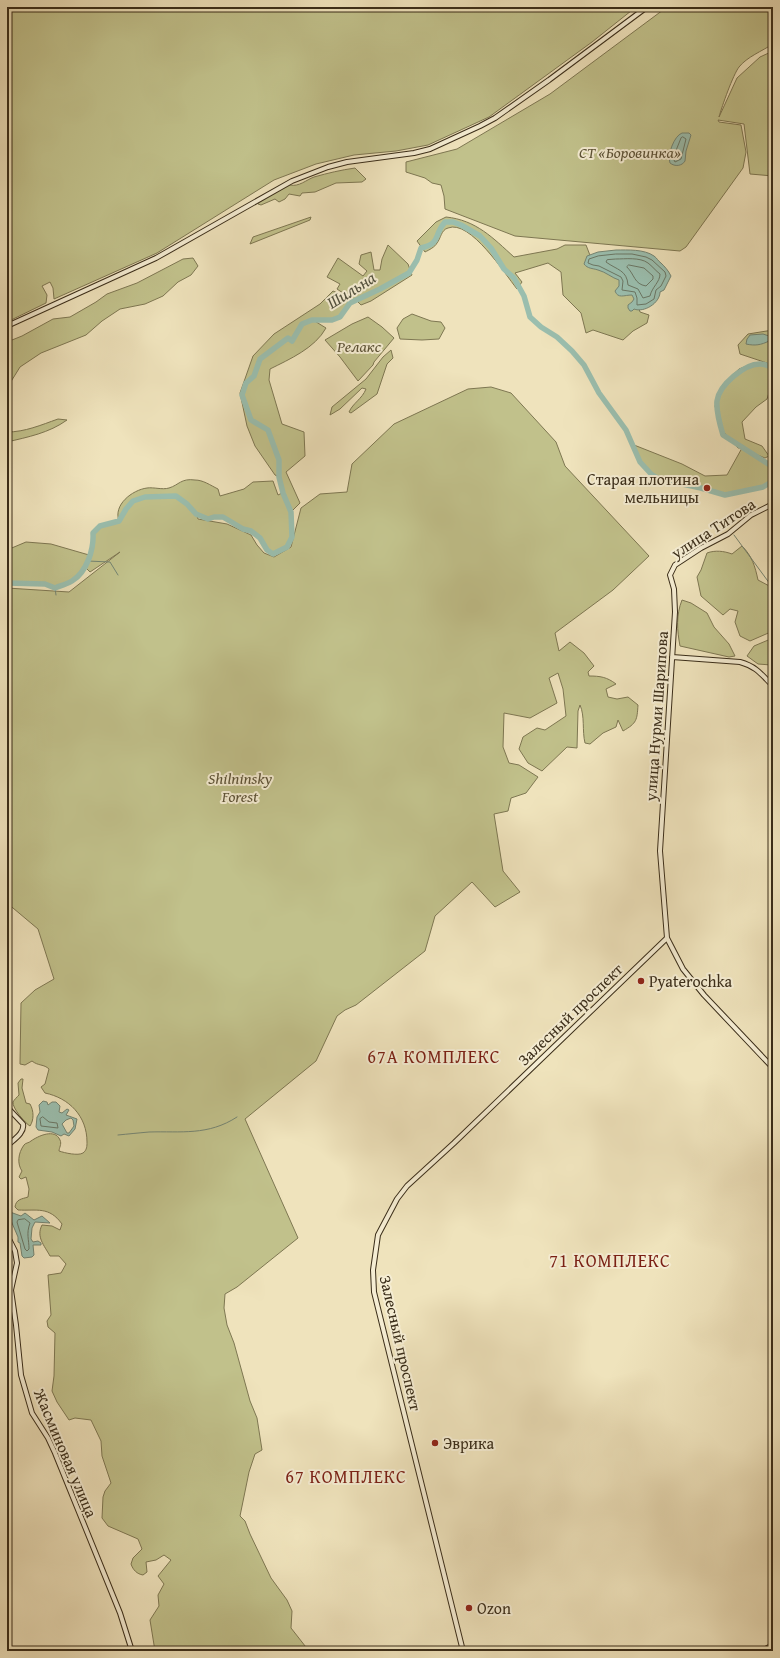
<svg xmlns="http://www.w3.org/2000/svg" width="780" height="1658" font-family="'Gentium Book Plus',serif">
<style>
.green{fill:#c1c18b;stroke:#7e7752}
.water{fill:#9abeae;stroke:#748472;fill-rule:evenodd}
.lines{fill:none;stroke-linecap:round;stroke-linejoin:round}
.shore{stroke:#6a7664;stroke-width:1}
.stream{stroke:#748472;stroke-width:1}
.river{stroke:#9abeae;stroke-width:5.5}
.secondary-casing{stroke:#3a2d19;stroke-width:6}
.secondary{stroke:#f5edd3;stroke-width:4}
.poi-dot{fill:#8f2418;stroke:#f5edd3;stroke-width:1.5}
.labels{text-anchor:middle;stroke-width:4;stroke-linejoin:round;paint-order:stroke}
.park-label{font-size:16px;font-style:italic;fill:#5c5236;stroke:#f5edd3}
.poi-label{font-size:16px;fill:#3a2d19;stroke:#f5edd3;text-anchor:start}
.street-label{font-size:16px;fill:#3a2d19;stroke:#f5edd3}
.water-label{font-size:17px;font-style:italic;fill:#52513e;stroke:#f5edd3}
.quarter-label{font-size:18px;letter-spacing:1px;fill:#7a1f14;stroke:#f5edd3}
</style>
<rect width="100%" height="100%" fill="#efe3bc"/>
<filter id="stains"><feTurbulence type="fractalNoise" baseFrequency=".005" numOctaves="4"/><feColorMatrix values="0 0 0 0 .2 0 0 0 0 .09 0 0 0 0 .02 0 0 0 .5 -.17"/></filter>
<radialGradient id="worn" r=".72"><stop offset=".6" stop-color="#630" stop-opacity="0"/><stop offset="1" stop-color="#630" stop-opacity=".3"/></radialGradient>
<path class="green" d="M7,7H636L592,42L489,117L428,145L396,151L354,155L316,164L274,180L157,253L54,299L53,288L50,282L42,286L47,295L46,303L7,322Z
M667,7H773V44C762,51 747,57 739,67C733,75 722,106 719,117L737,78L760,57L773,51V176L750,174L744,124L718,120L719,122L741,125L746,152L743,168L686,247L680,251L515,236L445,209L444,196L441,185L432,183L425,178L406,172V162L457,149L550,94Z
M355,168L366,179L362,182L336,183L315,192L302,193L300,196L289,194L285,199L279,202L275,199L261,205L258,204L259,200L290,185C299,187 306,180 314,177C328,173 341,170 355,168Z
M311,217L310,220L250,244L253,237Z
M446,217C476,220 493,238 514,257L557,249L565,245H586L593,263C619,277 631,283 640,312L649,315L647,323L633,331L623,340L593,330L586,333L581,313L563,295L561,272L548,263L515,273L522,282L517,289C505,274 470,219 448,228C441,230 441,238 437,243C435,247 429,250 425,252L417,241L436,222Z
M388,245L408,264L412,275L371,301L361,305L357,301C344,305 346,314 339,318C331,322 321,319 313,320L326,328C315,348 290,359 270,369L269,380L282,424L304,432L305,456L286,472L300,503L291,512L292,537L287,547L273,554L267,550L260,538L251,531L243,529L223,517H214L208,519L196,514L198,519L227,524L251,535L257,545L264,553L274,557L291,547L301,508L320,494L347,492L352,464L394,424L468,389L491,387L511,393L556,442L565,466L649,556L613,590L555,633L559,651L570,642L584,653L594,666L588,672L589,676C600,676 607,677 616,684L606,689L608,697L617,699L628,697L638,705C637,720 637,723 623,731L618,720L616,727L603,733L590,744L585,743C582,731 585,716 580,705L578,711L577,748L567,747L542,771L528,763L519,749L523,737L537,728L545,730L566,716L563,689L558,673L549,678L557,703L530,718L504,713L503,747L509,763L519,765L538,777L526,793L511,798L508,811L494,814L503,871L520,892L495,907L472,882L435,916L425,951L356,1005L345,1010L337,1016L316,1061L245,1119L298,1238L237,1287L225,1294L224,1308L227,1325L234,1343L250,1401L257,1418L262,1450L255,1454L249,1472L240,1516L245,1521L250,1534L271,1578L287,1600L292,1611L291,1628L309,1651H155L150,1620L159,1606L158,1595L164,1584L158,1576L171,1560L164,1555L156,1560L146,1562L147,1572L143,1575C137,1574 133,1570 131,1564L133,1558L142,1549L138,1539L108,1526L102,1518L103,1497L105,1491L111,1483L102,1456L101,1441L91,1420L75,1418L69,1420L57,1402L52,1391L54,1376L55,1333L48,1327L47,1321L51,1315L48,1275L61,1273L66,1264L59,1256H50C44,1245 36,1237 42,1225L52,1226L60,1230L62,1224C49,1206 37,1211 18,1210L15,1207C16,1199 22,1199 28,1197L29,1189L26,1177L21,1179L19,1177L22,1171C17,1164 18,1153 24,1145C25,1143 29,1143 31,1141C38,1136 55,1128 60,1140C62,1144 59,1148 59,1151C65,1153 78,1156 83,1153C87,1150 87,1146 87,1142C87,1116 69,1098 45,1093L41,1087L45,1084L49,1069C44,1064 38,1066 32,1061L25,1065L20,1064L21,1003L35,990L54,979L38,929L7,903V588L69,592L120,552L90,572L85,567L73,580L55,588L45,584L7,583V550L26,542L51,544L89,555L94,545L93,533L100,526L119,521C113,505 132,490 147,488C154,487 162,490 169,488C179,485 181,478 195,480C203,480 210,485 218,489L220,496L244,489L253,482L273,481L278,495L282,493L279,477L275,475L255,446L247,426L240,393L253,356L274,334L320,304L333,291L352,299L337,289L340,284L327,277L338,258L363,276L367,271L359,264L361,255L371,252L374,270H380L382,259Z
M193,258L198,266L191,275L178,282L163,296L145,304L120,309L102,321L86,335L41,353L20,367L7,388V342L22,336L53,319L70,317L96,302L107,294L137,283L183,259Z
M412,314L431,321L441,322L445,328L439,339L422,340L400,339L397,328L403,319Z
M368,317L382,327L394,338L374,362L373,365L358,381L340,357L325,340L352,324Z
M773,330V380L767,399L756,407L742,422L745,439L762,446L769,456L765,458L745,450L773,467V481L763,487L725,495L701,488L659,479L640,462L634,445L682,464L705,476L727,475L742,448H738L721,429L715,406L723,384L739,369L752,364L767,363L740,354L738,345L748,334Z
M391,350L393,358L387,364L377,394L351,413L349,412C353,403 362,399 366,389L362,388L340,409L330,415L332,407L366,379L383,357Z
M58,419L67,420C49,433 28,437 7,442V432C25,432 41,425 58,419Z
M742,546C752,556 755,566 758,580L773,588V631L750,641L740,636L735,622L738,611L730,609L723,615L701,596L697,577L701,570L707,553C715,550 724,551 732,554Z
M682,600L691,603L707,613L714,627L729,644L735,656L729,657L680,646C677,630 676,615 682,600Z
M773,638V662L771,665L758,664L747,656L754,646Z
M21,1079H23L22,1088L26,1103L30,1104C34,1111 34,1120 30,1126C26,1124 12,1108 13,1102C14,1100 17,1097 19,1095L18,1083Z"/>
<path class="water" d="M682,133H689L691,135L686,151L685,161C682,166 675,167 670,163C667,155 674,136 682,133Z
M616,250C628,250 644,249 654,256C657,258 658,261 661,263C665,267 668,270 671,276L664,290L660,292C660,303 644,313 634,309L632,311H630L628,308V305L632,302L634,299L632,295C624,295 618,299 615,291L619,286V280C612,278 606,272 598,270C592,268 588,269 584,264L587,256L598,252Z
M763,334L769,336V341C761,345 755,346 746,344L747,339L750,335Z
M43,1101L47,1102L48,1105L52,1102H56L60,1106L59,1112L62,1113L67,1109L69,1110L66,1115L77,1119L75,1129L69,1136L64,1134L61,1136L52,1132L38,1130L36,1127L37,1117L40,1112L39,1105ZM71,1118L73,1120L74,1126L69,1133H67L62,1124L66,1120Z
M10,1212L21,1216L25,1213L34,1220L42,1216L50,1223L35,1222L32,1228L31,1239L33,1242L38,1241L41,1243V1245H33L34,1255L32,1257L24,1258L22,1256L20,1243L18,1242V1237L9,1216Z"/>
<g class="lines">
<path class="shore" d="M683,137L686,139L681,159L675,162L673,158L681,138Z
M616,254H632L646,257L652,260L665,272L666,276L661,286L656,290L654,299L646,304L637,305V298L635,292L622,290L623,281L621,277L599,266L593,265L588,263L589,259L598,256Z
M616,259C625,259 640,257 648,263C652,266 656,271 660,274C660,282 652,287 650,296L643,298L638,289L628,285C627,270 617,270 606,262L607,260Z
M629,265L644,268L653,276V279L646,286C634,284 635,275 627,267Z
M43,1117L49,1122L57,1123L58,1128L41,1126L40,1119Z
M25,1219L30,1223C26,1234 29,1239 29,1249L27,1251L25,1249L17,1222L18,1220Z"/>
<path class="stream" d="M734,535L773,588
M87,561L110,562L118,575
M55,588L56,595
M118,1135C128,1134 138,1133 149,1132C181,1131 208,1136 237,1117"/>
<path class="river" d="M773,368C769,366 765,364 761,364C745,363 719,385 717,401C716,411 720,425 723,435L773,467
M7,583L45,584L55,588C60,586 67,584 72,581C87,572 94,549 93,533L100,526L119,521L126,509L133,501L145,497L176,496L187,504L196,514L208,519L214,517H223L243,529L251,531L260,538L267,550L273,554L287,547L292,537L291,512L283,493L279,477V460L268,430L251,420L242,395L246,383L254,376L260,359L288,338L292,341L302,324L312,320H332L340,317L350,303L380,289L409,273L417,260L421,248C442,243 433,235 445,222H453L461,225L480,236L491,248L504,269L514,278L524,296L530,317L541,327L557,337L572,351L584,365L599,393L626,430L640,462L652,475L659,479L701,488L725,495L763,487L773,481"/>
<defs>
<path id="secondary" d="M7,326L156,258L292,181L328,167L347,162L414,153L430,149L480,126L495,118L549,80L647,7
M773,504L751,515L728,534L701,548L675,565L670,575L674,589L675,612L660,851L667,938L683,969L704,995L773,1068
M672,657L740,662C757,667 761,674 773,686
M7,1107L23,1124C25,1133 13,1140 7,1146
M7,1235L15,1251L17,1263L11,1290L16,1325L21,1375L32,1413L48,1438L55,1453L120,1613L132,1651
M463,1651L374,1292L373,1270L378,1235L397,1199L407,1186L454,1143L667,938
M762,1651L773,1645"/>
</defs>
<use href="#secondary" class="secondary-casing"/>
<use href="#secondary" class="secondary"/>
</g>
<g class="poi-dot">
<circle cx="707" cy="488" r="4"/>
<circle cx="641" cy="981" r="4"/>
<circle cx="435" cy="1443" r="4"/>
<circle cx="469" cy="1608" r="4"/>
</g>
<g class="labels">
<g class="park-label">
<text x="630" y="158">СТ «Боровинка»</text>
<text x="359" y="352">Релакс</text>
<text x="240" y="784">Shilninsky<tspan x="240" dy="18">Forest</tspan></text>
</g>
<g class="poi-label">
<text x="699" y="485" text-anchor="end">Старая плотина<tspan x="699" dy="18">мельницы</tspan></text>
<text x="649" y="987">Pyaterochka</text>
<text x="443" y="1449">Эврика</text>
<text x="477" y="1614">Ozon</text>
</g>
<g class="street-label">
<text transform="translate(713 528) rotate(-33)" y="6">улица Титова</text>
<text transform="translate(656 716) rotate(-86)" y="6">улица Нурми Шарипова</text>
<text transform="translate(570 1014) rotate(-44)" y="6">Залесный проспект</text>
<text transform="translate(401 1343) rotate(77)" y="6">Залесный проспект</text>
<text transform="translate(66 1453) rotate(67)" y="6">Жасминовая улица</text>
</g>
<g class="water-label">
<text transform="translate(351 290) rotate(-32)" y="6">Шильна</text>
</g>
<g class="quarter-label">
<text x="434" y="1063">67А КОМПЛЕКС</text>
<text x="610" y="1267">71 КОМПЛЕКС</text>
<text x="346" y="1483">67 КОМПЛЕКС</text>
</g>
</g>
<rect width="780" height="1658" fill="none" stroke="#efe3bc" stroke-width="24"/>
<rect x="8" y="8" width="764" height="1642" fill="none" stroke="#3a2d19" stroke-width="2"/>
<rect x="12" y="12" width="756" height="1634" fill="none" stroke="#3a2d19"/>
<rect width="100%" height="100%" filter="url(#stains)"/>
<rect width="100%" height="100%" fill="url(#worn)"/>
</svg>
